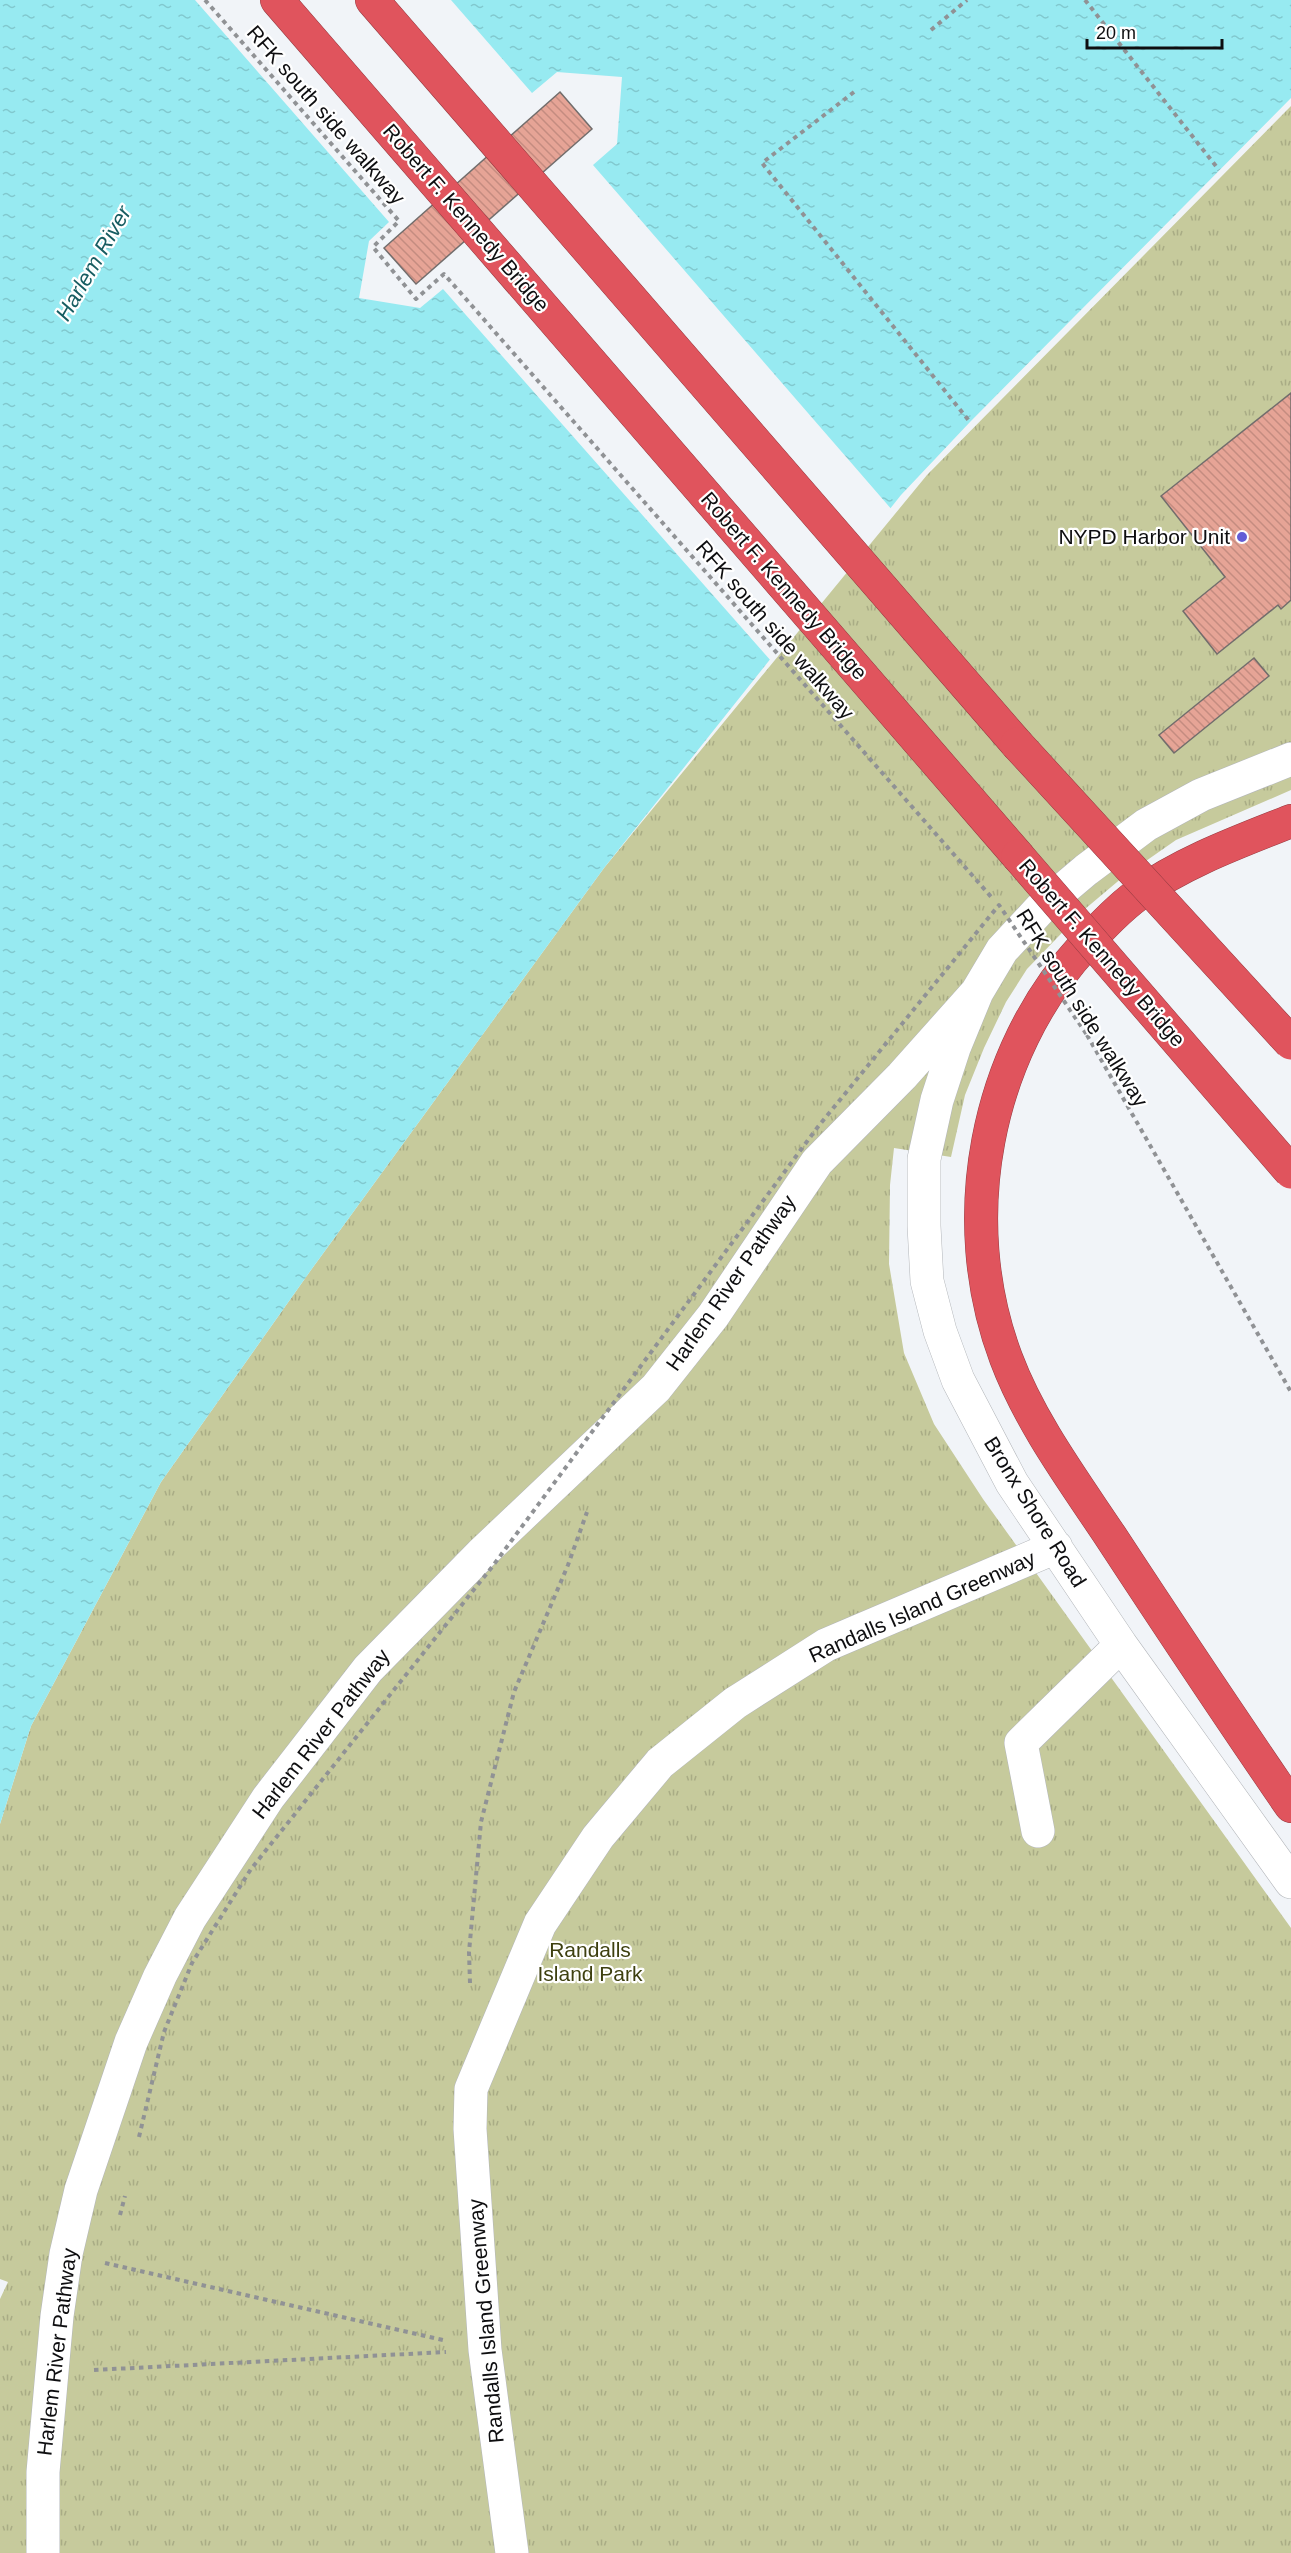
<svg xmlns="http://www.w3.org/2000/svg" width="1291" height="2553" font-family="Arial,sans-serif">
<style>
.park{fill:url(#park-tufts)}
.water{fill:url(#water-ripples)}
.pier{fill:#f1f4f8}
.building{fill:url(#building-back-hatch);stroke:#726d6c;stroke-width:1.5}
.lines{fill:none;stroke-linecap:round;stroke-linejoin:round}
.minor-casing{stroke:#b3b6ba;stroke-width:34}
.highway-casing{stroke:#963c42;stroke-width:34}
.path{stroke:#909295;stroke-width:4;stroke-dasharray:4.5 4.5;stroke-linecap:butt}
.minor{stroke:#fff;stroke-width:33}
.highway{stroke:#e0545d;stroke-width:33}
.highway-bridge-casing{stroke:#963c42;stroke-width:34;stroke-linecap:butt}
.path-bridge{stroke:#909295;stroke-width:4;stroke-dasharray:4.5 4.5;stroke-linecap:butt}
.highway-bridge{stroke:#e0545d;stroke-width:33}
.poi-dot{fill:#635dd6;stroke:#fff;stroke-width:2}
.labels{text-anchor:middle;stroke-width:4.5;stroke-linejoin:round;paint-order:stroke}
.street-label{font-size:21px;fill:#0e0e10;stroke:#fff}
.poi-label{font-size:21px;fill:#0e0e10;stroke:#fff;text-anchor:end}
.park-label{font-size:21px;fill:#3e4010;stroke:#fff}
.water-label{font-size:22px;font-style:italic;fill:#175d62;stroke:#fff}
</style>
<defs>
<pattern id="park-tufts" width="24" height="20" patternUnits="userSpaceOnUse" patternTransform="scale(1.5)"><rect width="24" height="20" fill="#c6ca9c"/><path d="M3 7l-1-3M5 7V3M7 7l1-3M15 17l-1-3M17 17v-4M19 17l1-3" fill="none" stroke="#a9ac85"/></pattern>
<pattern id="water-ripples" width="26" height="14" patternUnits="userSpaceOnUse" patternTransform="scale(1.5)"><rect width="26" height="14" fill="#97eaf1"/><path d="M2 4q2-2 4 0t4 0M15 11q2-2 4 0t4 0" fill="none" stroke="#81c8ce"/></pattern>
<pattern id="building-back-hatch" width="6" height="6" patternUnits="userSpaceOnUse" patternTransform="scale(1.5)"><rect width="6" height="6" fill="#e6a496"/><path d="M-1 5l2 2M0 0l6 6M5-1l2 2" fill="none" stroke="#c48c80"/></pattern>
</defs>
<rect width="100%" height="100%" fill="#f1f4f8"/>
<path class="park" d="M1291,106V790L1176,840L1123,877L1085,909L1027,969L1006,1002L984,1048L965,1095L951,1157L894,1148L890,1185L889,1264L904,1353L934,1424L983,1499L1291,1928V2553H0V2299L8,2282L0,2279V1824L31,1726L161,1482L311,1270L604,868L927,475Z"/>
<path class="water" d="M0,0H1291V98L970,422L901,495L604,868L311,1270L161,1482L31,1726L0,1824Z"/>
<path class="pier" d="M195,0H451L532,93L557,72L622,77L617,144L593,165L893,511L772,662L443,289L420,308L359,298L369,241L389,222Z"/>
<path class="building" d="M560,92L592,129L416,284L384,248Z
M1291,393V600L1281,609L1278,605L1217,654L1183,611L1225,577L1161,496Z
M1254,658L1269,676L1174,753L1159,735Z"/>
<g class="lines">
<defs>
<path id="minor" d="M1291,759L1201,795L1146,825L1086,870L1041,908L1002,950L977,992L954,1048L937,1100L924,1159V1226L927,1281L940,1331L958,1380L1012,1483L1121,1645L1291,1882
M1038,1831L1021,1743L1121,1645
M43,2553V2472L57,2316L66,2254L81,2190L131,2042L160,1976L190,1918L268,1798L368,1669L481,1554L656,1388L713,1316L817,1162L902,1076L977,992
M512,2553L485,2350L470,2129L471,2089L540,1924L598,1837L660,1763L735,1703L826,1645L1056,1547"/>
<path id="highway" d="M277,0L1018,856
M372,0L1017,744
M1291,821C1238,842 1183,862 1137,895C1117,910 1100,928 1084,946C985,1054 954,1220 1006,1358C1030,1422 1073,1480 1111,1537C1170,1627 1230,1717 1291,1806"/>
</defs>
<use href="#minor" class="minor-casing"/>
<use href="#highway" class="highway-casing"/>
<path class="path" d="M205,0L399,221L373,247L416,299L444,274L993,899
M1085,0L1219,170
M931,30L967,0
M854,92L762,163L970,422
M1087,1035L1291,1392
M470,1983L469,1952L481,1822L514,1692L568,1565L587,1512
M120,2215L125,2196
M105,2263L443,2340
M94,2370L446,2352"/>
<use href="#minor" class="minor"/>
<use href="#highway" class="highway"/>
<defs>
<path id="highway-bridge" d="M1017,744L1291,1043
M1018,856L1291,1172"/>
</defs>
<use href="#highway-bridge" class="highway-bridge-casing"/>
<path class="path-bridge" d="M139,2137L164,2032L192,1963L251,1869L492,1567L817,1128L999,905L1087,1035"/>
<use href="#highway-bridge" class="highway-bridge"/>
</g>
<circle class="poi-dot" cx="1242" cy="537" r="6"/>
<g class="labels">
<g class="street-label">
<text transform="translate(326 115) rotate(49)" y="7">RFK south side walkway</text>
<text transform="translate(466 218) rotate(49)" y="7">Robert F. Kennedy Bridge</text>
<text transform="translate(784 586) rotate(49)" y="7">Robert F. Kennedy Bridge</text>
<text transform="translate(775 630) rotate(49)" y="7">RFK south side walkway</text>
<text transform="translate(1102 953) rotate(49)" y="7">Robert F. Kennedy Bridge</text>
<text transform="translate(1082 1008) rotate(58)" y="7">RFK south side walkway</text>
<text transform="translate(731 1283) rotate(-55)" y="7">Harlem River Pathway</text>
<text transform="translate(1035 1512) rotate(58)" y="7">Bronx Shore Road</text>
<text transform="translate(922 1607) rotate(-24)" y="7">Randalls Island Greenway</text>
<text transform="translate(321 1734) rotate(-52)" y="7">Harlem River Pathway</text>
<text transform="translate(486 2321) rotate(-95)" y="7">Randalls Island Greenway</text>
<text transform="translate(57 2352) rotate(-83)" y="7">Harlem River Pathway</text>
</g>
<g class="poi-label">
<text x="1230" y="544">NYPD Harbor Unit</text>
</g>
<g class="park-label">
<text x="590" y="1957">Randalls<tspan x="590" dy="24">Island Park</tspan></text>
</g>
<g class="water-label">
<text transform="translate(93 263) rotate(-60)" y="8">Harlem River</text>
</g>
</g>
<path d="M1087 39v9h135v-9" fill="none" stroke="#0e0e10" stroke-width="3"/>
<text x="1096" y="39" font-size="18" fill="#0e0e10" stroke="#ffffff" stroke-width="4.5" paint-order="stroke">20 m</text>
</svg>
